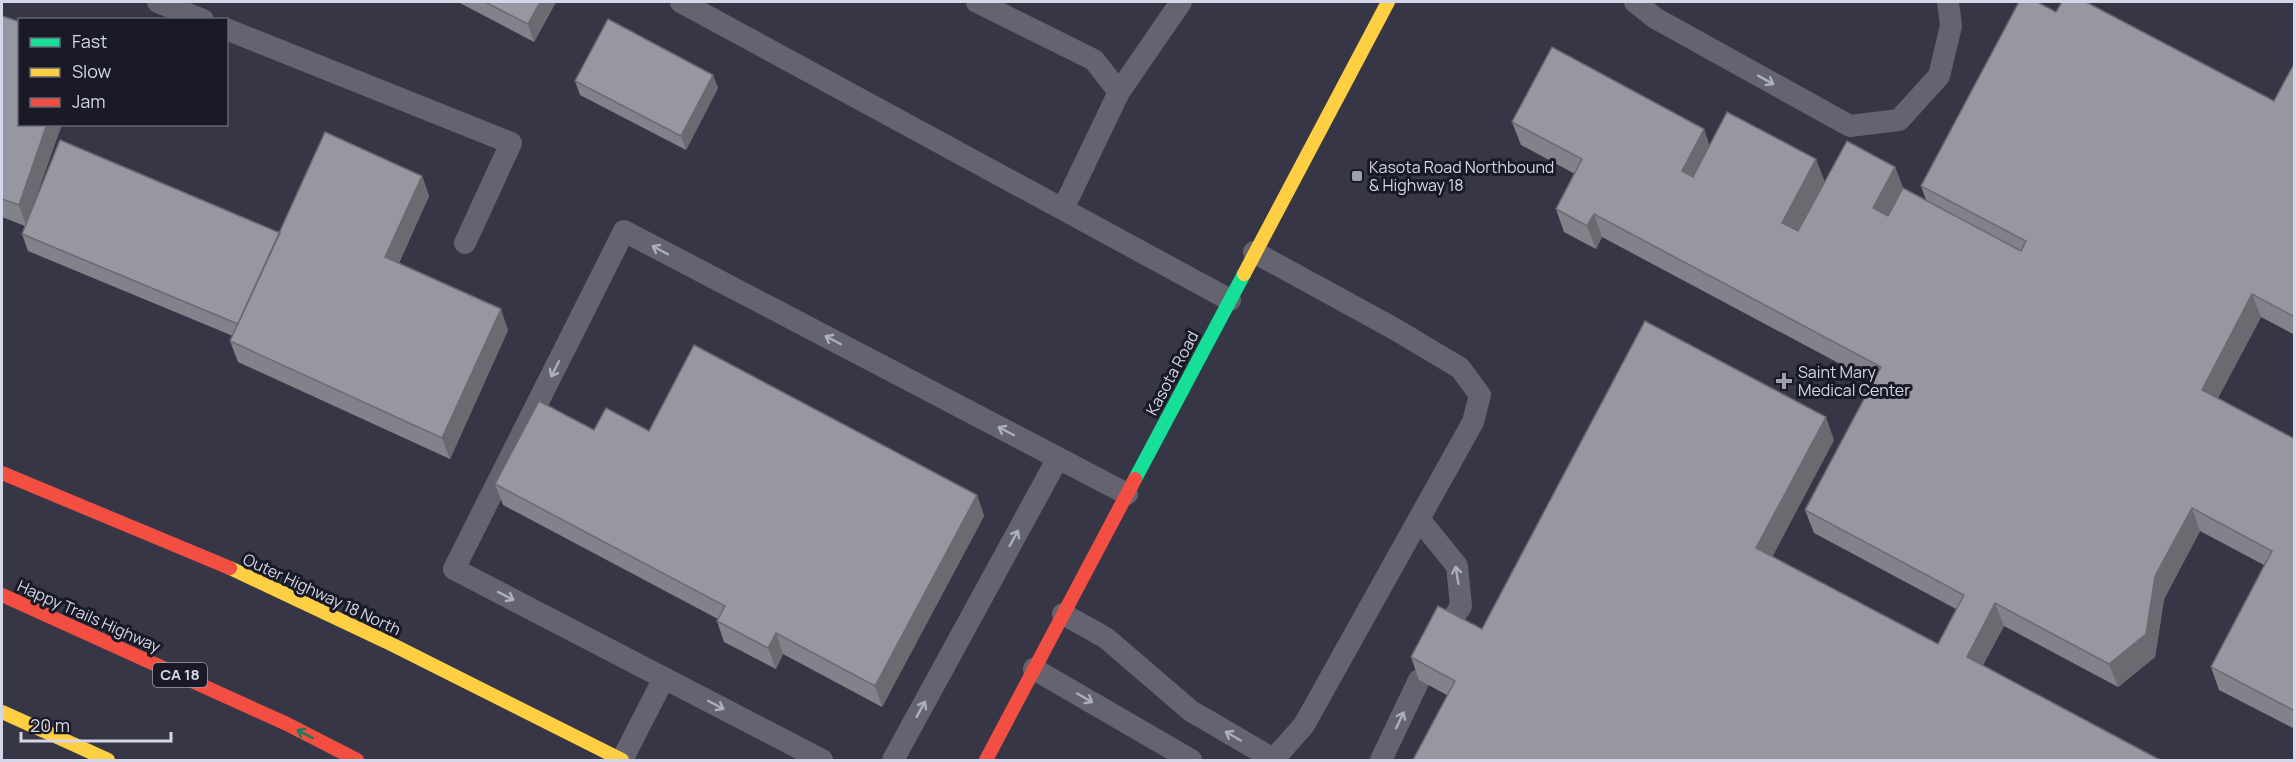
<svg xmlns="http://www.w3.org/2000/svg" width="2296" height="762" font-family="Manrope,sans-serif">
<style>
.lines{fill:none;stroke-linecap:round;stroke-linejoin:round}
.lane{stroke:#646470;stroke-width:22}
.fast{stroke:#16e098;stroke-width:14}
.slow{stroke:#ffcf43;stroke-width:14}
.jam{stroke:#f24e42;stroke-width:14}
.wall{fill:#82828a}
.shaded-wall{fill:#6a6a71}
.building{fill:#9797a1;stroke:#6a6a71;stroke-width:1.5}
.oneway{stroke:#adaebe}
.oneway2{stroke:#187d5f}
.poi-dot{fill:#9d9eaf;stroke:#191a26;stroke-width:2}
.labels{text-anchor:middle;stroke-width:6;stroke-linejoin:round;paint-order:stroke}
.shield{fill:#191a26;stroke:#9d9eae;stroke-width:1.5}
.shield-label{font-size:15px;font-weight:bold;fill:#d5d6e8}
.poi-label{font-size:16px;fill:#d5d6e8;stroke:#191a26;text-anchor:start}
.street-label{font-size:16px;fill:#d5d6e8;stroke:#191a26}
</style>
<rect width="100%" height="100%" fill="#363646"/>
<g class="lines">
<path class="lane" d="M158,2L203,20
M681,2L1230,300
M977,2L1094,60L1119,92L1063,209
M1635,2L1655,18L1850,126L1899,120L1939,76L1951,26L1948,2
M226,29L511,143L465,243
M1119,92L1181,2
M1254,252L1393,328L1460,368L1480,395L1473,422L1304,725L1273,760
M1419,519L1457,566L1461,606L1446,629
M1063,614L1106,638L1191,711L1275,760
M1034,669L1191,760
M622,760L664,678
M822,760L454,569L624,231L1127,494
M893,760L1058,458
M1381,760L1419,680"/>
<path class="fast" d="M1135,479L1244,274"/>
<path class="slow" d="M1244,274L1388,2
M230,568L393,645L622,760
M2,712L108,760"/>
<path class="jam" d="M2,473L230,568
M2,595L287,724L357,760
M986,760L1135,479"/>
</g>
<path class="wall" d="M458,2H556L534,42Z
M2056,12L2274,101L2295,62V335L2261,317L2218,398L2295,439V729L2219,690L2211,667L2264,565L2200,531L2164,599L2155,657L2118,687L2004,626L1983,665L1447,695L1419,680L1411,657L1482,629L1834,440L1772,556L1938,644L1956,609L1814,533L1805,510L1874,382L1602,237L1596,249L1564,232L1556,209L1575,174L1521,145L1512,122L1710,145L1824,182L1895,167L1903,188L1926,200L1921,186Z
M2,16L20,124H62L33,205L280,233L422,176L429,196L399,263L508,330L450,459L238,362L230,341L233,336L28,251L22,234L25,226L2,217Z
M713,75L718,88L686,150L580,95L575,81Z
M594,430L649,431L977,495L984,516L882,707L783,654L776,669L724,642L717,621L718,619L503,505L495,484Z"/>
<path class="shaded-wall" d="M540,2H556L534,42L528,24Z
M713,75L718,88L686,150L681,136Z
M47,124H62L26,226L19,205Z
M1704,129L1712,152L1690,194L1682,171Z
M1816,159L1825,182L1790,246L1782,223Z
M1895,167L1904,190L1882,231L1873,208Z
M422,176L429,196L392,277L385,257Z
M1594,214L1602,237L1596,249L1587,226Z
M2252,294L2261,317L2210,413L2202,390Z
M501,309L508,330L450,459L442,438Z
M1826,417L1834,440L1765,571L1756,548Z
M977,495L984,516L882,707L875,686Z
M2192,508L2200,531L2164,599L2155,657L2118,687L2109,664Z
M1995,603L2004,626L1975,680L1967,657Z
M776,633L783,654L776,669L768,648Z"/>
<path class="building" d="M485,2H540L528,24Z
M2019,2H2037L2056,12L2062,2H2086L2274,101L2295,62V317L2252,294L2202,390L2295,439V711L2211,667L2272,551L2192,508L2155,576L2146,634L2109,664L1995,603L1967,657L2160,760H1413L1455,681L1411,657L1438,606L1482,629L1645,321L1826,417L1756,548L1938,644L1964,595L1805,510L1881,367L1594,214L1587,226L1556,209L1582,159L1512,122L1552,47L1704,129L1682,171L1693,177L1727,112L1816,159L1782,223L1798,231L1847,141L1895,167L1873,208L1888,216L1903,188L2021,251L2026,241L1921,186Z
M2,16L20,22V124H47L19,205L2,199Z
M608,19L713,75L681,136L575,81Z
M325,132L422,176L385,257L501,309L442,438L230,341Z
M60,140L280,233L238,324L22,234Z
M694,345L977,495L875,686L776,633L768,648L717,621L725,606L495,484L539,401L594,430L606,408L649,431Z"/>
<defs><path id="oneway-shaft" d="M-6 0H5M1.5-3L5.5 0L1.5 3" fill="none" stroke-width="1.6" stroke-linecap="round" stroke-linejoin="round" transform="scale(1.5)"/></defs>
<g class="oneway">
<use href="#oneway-shaft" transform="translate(1766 80) rotate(29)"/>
<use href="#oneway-shaft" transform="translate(660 250) rotate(-152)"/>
<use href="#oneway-shaft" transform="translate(833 340) rotate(-152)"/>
<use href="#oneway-shaft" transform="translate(555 369) rotate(117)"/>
<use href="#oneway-shaft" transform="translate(1006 431) rotate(-152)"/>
<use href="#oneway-shaft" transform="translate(1014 538) rotate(-61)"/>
<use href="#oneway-shaft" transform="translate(1457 575) rotate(-99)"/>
<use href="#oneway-shaft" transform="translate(506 596) rotate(27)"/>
<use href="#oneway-shaft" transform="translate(1085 698) rotate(30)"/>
<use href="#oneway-shaft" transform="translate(716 705) rotate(28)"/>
<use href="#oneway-shaft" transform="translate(921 709) rotate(-61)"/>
<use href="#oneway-shaft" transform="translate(1400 720) rotate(-65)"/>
<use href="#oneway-shaft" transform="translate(1233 736) rotate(-150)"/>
</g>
<use class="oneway2" href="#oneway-shaft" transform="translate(305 734) rotate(-153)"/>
<g class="poi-dot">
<rect x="1351" y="170" width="12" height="12" rx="3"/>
<path d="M1781 372h6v6h6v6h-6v6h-6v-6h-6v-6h6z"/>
</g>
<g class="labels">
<rect class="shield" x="153" y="663" width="54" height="24" rx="4.5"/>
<g class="shield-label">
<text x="180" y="680">CA 18</text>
</g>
<g class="poi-label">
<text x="1369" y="173">Kasota Road Northbound<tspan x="1369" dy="18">&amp; Highway 18</tspan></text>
<text x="1798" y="378">Saint Mary<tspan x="1798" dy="18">Medical Center</tspan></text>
</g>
<g class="street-label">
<text transform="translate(1172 373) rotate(-62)" y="6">Kasota Road</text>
<text transform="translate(322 594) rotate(25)" y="6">Outer Highway 18 North</text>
<text transform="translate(89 616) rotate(24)" y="6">Happy Trails Highway</text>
</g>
</g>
<rect width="2296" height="762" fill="none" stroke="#d5d6e8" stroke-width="6"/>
<rect x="18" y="18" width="210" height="108" fill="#191a26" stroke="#646574" stroke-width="1.5"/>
<rect x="30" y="38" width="30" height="9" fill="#16e098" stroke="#646574" stroke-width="1.5"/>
<text x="72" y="48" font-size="18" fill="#d5d6e8">Fast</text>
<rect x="30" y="68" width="30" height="9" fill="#ffcf43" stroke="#646574" stroke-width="1.5"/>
<text x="72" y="78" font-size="18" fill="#d5d6e8">Slow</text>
<rect x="30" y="98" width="30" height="9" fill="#f24e42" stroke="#646574" stroke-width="1.5"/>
<text x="72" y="108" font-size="18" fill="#d5d6e8">Jam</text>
<path d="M21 732v9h150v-9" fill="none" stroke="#d5d6e8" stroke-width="3"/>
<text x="30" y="732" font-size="18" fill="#d5d6e8" stroke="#191a26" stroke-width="4.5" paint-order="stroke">20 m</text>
</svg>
